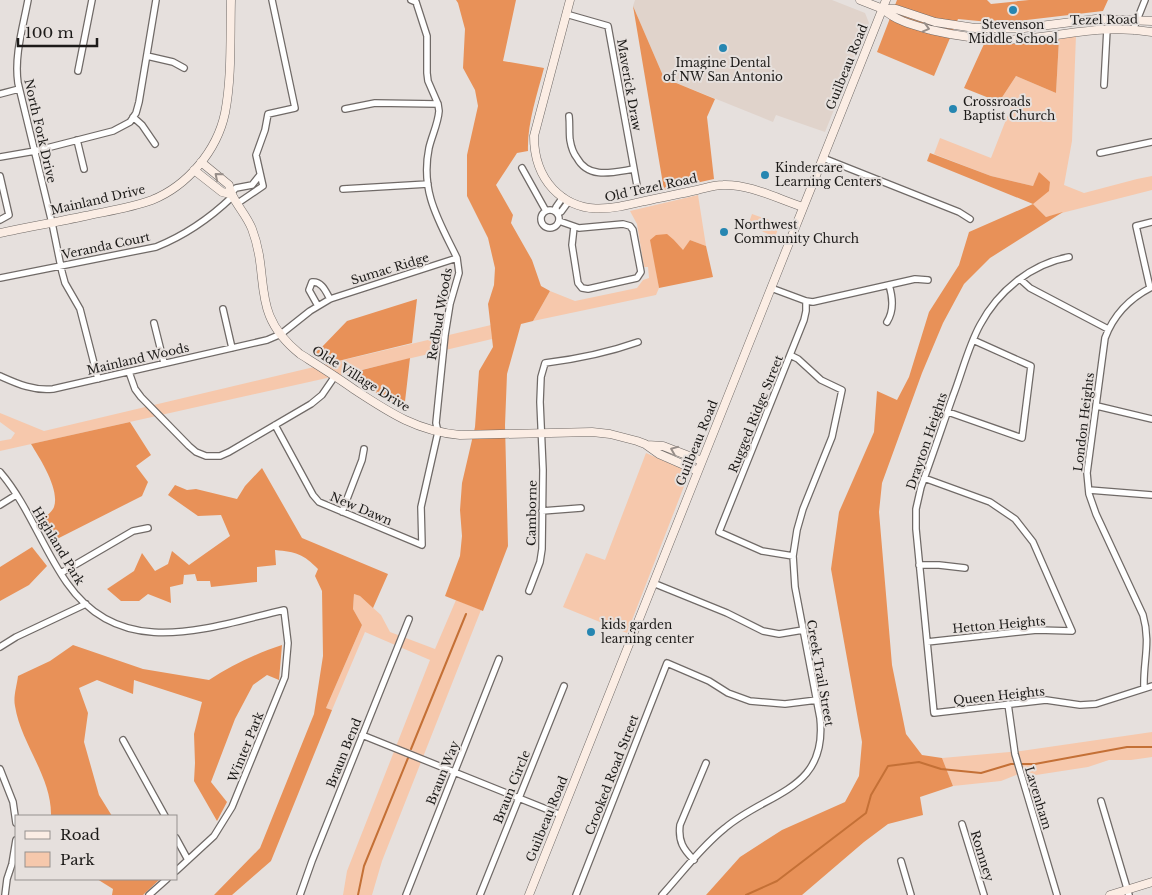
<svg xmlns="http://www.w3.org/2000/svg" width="1152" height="895" font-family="'Libre Baskerville',serif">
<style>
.built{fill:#e0d3cb}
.green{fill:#f6c8ac}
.forest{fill:#e89158}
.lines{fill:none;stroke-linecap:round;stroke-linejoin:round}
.stream{stroke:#c47036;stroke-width:2}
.street-casing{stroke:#706a67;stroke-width:8}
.secondary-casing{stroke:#706a67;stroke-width:9}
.street{stroke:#fff;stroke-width:5.5}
.secondary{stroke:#fbede4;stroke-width:8}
.oneway{stroke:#978e89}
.poi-dot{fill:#2686b1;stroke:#e6e0dd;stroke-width:2}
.labels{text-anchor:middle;stroke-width:4;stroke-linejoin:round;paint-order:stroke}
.street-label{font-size:12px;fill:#1d1b19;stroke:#e6e0dd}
.poi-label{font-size:12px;fill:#1d1b19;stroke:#e6e0dd;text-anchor:start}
</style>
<rect width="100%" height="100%" fill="#e6e0dd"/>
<path class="built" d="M635,0H832L865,13L869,23L825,132L776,115L773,122L664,78L633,6Z"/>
<path class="green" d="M1076,35L1072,141L1064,185L1084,193L1137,179L1152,176V190L1046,217L1033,204L1040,172L1033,186L991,176L934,154L940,138L991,158L1011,107L999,102L1016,76L1056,93L1059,39Z
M698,195L706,246L690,240L683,251L674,240H651L659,288L656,295L533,321L550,291L575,301L637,288L643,280L649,278L648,267H644L637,224L630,211Z
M752,214L780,224L775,237L748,225Z
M491,325L492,339L327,378L0,451V441L11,439L15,433L0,422V413L44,431Z
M646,453L687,471L688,476L627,633L563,607L586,553L605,560Z
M354,594L360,596L381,615L390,632L435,649L456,600L481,610L382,861L372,895H343L347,871L430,660L365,632L332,710L326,708L362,625L353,609Z
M1152,732V757L1131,760H1109L1088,767L1036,775L1026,771L1001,781L953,786L942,758L1021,751Z"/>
<path class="forest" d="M456,0H516L503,61L544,68C537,95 527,124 528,151L517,153L496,185L513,215L511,223L532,260L541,286L550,291L533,321L521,324L507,374L505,425L508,546L483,611L445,596L460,556L462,536L460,510L462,483L475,427L479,371L493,347L488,304L494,285L495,268L488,238L467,196V155L478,106L475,90L463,68L465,29L458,3Z
M897,0H987L991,4L1029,0H1108L1103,11L1009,22H989L958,19L934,76L877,52Z
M633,6L664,78L715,99L707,117L714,179L664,190Z
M1059,39L1056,93L1016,76L999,102L964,88L984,44L1036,43Z
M930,153L991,176L1033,186L1039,172L1050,182L1049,191L1033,204L1046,217L1063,212L990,258L964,284L943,323L922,373L882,483L879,512L892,665L906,734L922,755L942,758L953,786L920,797L923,815L888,824L864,842L802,895H706L740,857L782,830L845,802L859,776L862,742L831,569L839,512L874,432L877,391L897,400L909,377L929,312L959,265L969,232L1033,204L927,161Z
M667,234L674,240L683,250L690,240L706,246L713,277L659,288L650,240L656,235Z
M417,299L412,343L334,362L314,352L320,349L347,321Z
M410,358L404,410L346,374Z
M130,422L151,455L136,466L148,482L142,496L53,541L41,521C45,517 52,512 54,507C60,489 40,459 31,444Z
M262,468L302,538L388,574L373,608L360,596L354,594L353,609L362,625L326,708L332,710L271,861L232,895H214L260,848L314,714L323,656L322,591L315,576L318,569C303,554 297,552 275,550L276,565L257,567V582L211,587L210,581H197L195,574L184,575L183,584L170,587L171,603L148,594L139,601H121L107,589L134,571L142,553L155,571L168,564L172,551L189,565L230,536L221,515L198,516L168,495L175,485L187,490L196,489L237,499L245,486Z
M32,547L47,566L29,585L0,601V567Z
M73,645L143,669L209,680C232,665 255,654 282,645L279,680L267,675L253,685L235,719L211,782L227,802L217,821L194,781L195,763L194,734L202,702L134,680L133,694L97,680L79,688L88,713L84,742L99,795L112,816H51C52,777 21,744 15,706C13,697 17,685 18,676L50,661Z
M97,879H157L159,880L143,895H112L113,889Z"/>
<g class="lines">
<path class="stream" d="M411,749L466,614
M358,895L364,866L408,758
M746,895L777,881L866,813L871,795L888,766L919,762L941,769L981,773L1011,764H1035L1127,747H1152"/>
<defs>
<path id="street" d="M28,0C23,27 14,56 18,83L52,223L62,272L65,283L80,309L98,379
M566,14L608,26L638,191
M1133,30L1145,0
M147,56L173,62L184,68
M78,71L92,0
M1104,85L1107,29
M0,94L19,89
M345,109L375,103L438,104
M569,116C570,125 569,132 570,140C571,146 573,153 577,158C589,180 614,172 634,169
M133,117L142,125L155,144
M77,140L84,169
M1100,153L1152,142
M0,157L35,151L113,131L130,122L136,113L139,102L156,0
M823,158L959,212L970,219
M522,168L546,211
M0,176L9,215L0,220
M343,189L428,184
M230,194L236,188L252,185L260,175
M563,197L556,207V212H561L569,201
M238,203L263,186L256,155L265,130L268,114L295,108L272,0
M541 219a9 9 0 1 1 18 0a9 9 0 1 1-18 0Z
M559,221L579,228L623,224L630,226L633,230L641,272L637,278L588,289L582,288L578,283L572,245L574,227
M1069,257C1031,264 998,291 980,325C968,347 962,373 953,396C942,427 932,457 921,487L916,509V529L934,713L1046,700L1080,705L1096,704L1152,686
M0,278L156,247C186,235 209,219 232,197
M1020,279L1030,288L1108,329
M771,288L806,301L813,302L915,279L928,280
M1150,288L1136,226L1152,222
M318,306L309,290L312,282C322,281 326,292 330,299
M223,309L232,348
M887,322C894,311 893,298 889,285
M154,323L164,363
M129,372L135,389L141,397L189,446L196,452L206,456H220L229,452L311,404L322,395L335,376
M0,376C18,384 33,391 53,389L267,340L281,334L310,311L330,299L457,258
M1097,406L1152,419
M948,412L1022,438L1031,366L973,340
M275,425L313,495L319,502L422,545L421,507L438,432L436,423L445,335L450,304L459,273L457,258C439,221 420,192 429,148C432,135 438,124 439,111L438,104L428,81L427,73V36L416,2L411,0
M0,472C27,503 43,549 67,583C122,662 209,627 284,610L288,643L285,677L232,807L214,836L176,871
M924,478L990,502L1015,519L1033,542L1072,631L1037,630L927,642
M1089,490L1152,495
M0,505L16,495
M542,511L581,508
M342,512L362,460L364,449
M793,556L762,551L719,532L804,320L806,311V301
M919,565H939L965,568
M61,573L133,531L148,528
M653,583L727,613L763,631L779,634L803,630
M529,591L540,562L542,549L543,470L540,402L541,377L545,363C577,359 607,353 638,342
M0,647L16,637L86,604
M1144,688C1143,661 1151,643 1143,615L1096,514L1089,494L1087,473L1105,338C1114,314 1130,298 1152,287
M1008,704L1015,754L1057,895
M362,735L561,815
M123,740L165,816
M0,769L13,802L16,823
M1101,801L1129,895
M962,824L984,895
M176,838L188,860
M694,860C683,849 678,841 680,825L706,763
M901,861L911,895
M5,895L7,879L12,864L16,840
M149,895L167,879
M300,895L312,861L409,619
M406,895L499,659
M480,895L564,686
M576,895L667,663L709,681L728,693L750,701L785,704L817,700
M662,895C682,873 701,847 725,828C767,792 828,791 820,718L795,587L793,556L797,530L803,509L832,437L842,390L821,380L798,359L790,355"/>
<path id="secondary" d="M570,0L534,136C534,156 539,174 553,189C580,217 611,209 645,201C662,197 680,194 697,190C706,188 714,185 723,185C750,184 778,199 803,207
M860,0L883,9H896L935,22L975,28H1024L1096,19L1152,21
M883,9C896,21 913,25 931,30C961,37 992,41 1022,39C1068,35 1106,24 1152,32
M201,162L229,185C231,200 246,213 252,229C271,279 249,313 300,354C319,366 337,377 355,390C390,413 417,431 460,435L592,432L610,434L637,441L645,444L659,454L698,471
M194,170L222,192L230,194
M0,233C28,227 57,222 85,216C108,211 130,208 152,200C187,186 217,151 225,113C232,77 230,37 231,0
M647,445L663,446L702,461
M529,895L886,0
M1110,895L1152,882"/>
</defs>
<use href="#street" class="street-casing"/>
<use href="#secondary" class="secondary-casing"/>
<use href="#street" class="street"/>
<use href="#secondary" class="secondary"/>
</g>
<defs><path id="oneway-chevron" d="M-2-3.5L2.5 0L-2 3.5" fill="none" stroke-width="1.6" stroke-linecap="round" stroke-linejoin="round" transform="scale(1.25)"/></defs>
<g class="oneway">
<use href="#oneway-chevron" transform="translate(926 28) rotate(15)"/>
<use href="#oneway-chevron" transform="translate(218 176) rotate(-140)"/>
<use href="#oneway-chevron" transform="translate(674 450) rotate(-158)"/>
</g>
<g class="poi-dot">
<circle cx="1013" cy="10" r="5"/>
<circle cx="723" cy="48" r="5"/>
<circle cx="953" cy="109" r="5"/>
<circle cx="765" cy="175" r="5"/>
<circle cx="724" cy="232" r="5"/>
<circle cx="591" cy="632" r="5"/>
</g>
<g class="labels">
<g class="street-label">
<text transform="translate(1104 20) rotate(-1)" y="4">Tezel Road</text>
<text transform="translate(847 67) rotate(-68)" y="4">Guilbeau Road</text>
<text transform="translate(629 85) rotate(80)" y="4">Maverick Draw</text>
<text transform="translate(40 131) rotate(77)" y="4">North Fork Drive</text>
<text transform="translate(651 188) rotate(-12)" y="4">Old Tezel Road</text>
<text transform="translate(98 200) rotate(-13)" y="4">Mainland Drive</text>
<text transform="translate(106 246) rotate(-12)" y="4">Veranda Court</text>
<text transform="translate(390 269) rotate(-17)" y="4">Sumac Ridge</text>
<text transform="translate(440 314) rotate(-80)" y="4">Redbud Woods</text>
<text transform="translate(138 359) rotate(-13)" y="4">Mainland Woods</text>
<text transform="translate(361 379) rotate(32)" y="4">Olde Village Drive</text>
<text transform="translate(756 414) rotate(-68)" y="4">Rugged Ridge Street</text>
<text transform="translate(1084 422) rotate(-83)" y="4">London Heights</text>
<text transform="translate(927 441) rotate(-71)" y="4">Drayton Heights</text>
<text transform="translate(697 443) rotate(-68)" y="4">Guilbeau Road</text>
<text transform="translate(361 509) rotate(23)" y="4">New Dawn</text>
<text transform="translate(532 513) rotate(-89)" y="4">Camborne</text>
<text transform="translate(58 546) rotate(59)" y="4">Highland Park</text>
<text transform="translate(999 625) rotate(-5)" y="4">Hetton Heights</text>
<text transform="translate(820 673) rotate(80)" y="4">Creek Trail Street</text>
<text transform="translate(999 696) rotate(-6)" y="4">Queen Heights</text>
<text transform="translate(246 747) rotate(-68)" y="4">Winter Park</text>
<text transform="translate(344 753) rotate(-68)" y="4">Braun Bend</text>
<text transform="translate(443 773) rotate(-68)" y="4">Braun Way</text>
<text transform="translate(612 775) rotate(-69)" y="4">Crooked Road Street</text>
<text transform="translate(512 787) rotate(-68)" y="4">Braun Circle</text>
<text transform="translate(1038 798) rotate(73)" y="4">Lavenham</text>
<text transform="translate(547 819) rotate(-68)" y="4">Guilbeau Road</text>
<text transform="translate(982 856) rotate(73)" y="4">Romney</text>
</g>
<g class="poi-label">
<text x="1013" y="29" text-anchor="middle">Stevenson<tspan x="1013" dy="14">Middle School</tspan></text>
<text x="723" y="67" text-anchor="middle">Imagine Dental<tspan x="723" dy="14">of NW San Antonio</tspan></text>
<text x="963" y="106">Crossroads<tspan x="963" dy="14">Baptist Church</tspan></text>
<text x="775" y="172">Kindercare<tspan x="775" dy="14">Learning Centers</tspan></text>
<text x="734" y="229">Northwest<tspan x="734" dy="14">Community Church</tspan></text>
<text x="601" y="629">kids garden<tspan x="601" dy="14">learning center</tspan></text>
</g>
</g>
<rect x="15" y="815" width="162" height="65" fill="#e6e0dd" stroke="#96918f"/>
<rect x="25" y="831" width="25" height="8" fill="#fbede4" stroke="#96918f"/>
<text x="60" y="840" font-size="15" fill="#1d1b19">Road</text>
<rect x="25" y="852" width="25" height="15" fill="#f6c8ac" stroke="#96918f"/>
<text x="60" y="865" font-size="15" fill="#1d1b19">Park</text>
<path d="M18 38v8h79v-8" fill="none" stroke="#1d1b19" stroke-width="2.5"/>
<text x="25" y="38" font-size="15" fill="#1d1b19" stroke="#e6e0dd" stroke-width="4" paint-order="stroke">100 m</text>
</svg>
